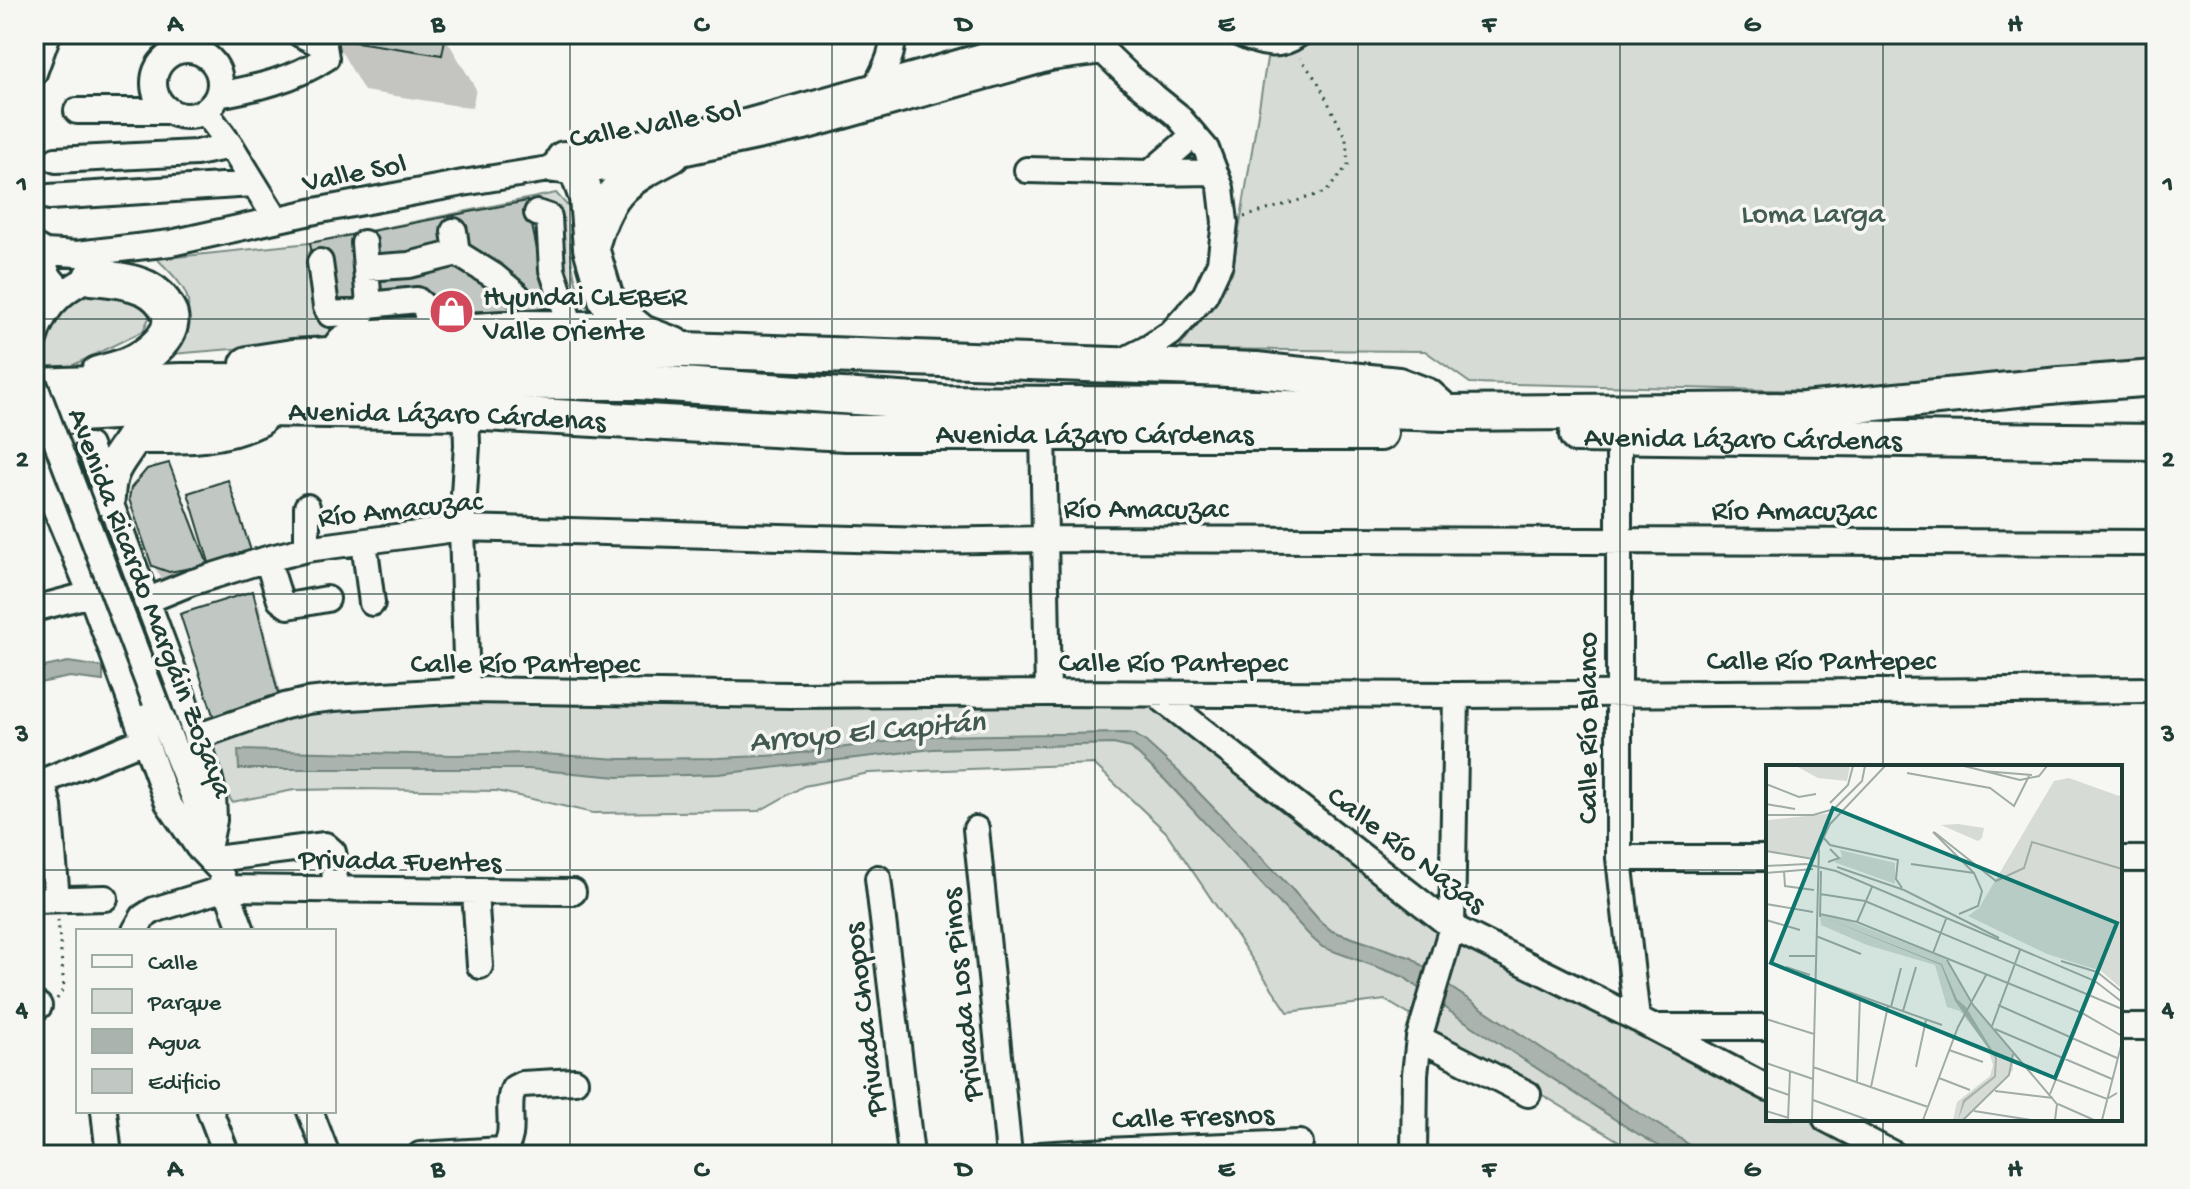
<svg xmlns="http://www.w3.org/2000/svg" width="2190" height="1189" font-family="'Gochi Hand',sans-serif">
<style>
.green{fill:#d6dbd6;stroke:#7a8c85;stroke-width:2}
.water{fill:#aab3ae;stroke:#72847d;stroke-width:2}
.shadow{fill:#0003}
.building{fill:#c1c8c3;stroke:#1f3d34;stroke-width:2}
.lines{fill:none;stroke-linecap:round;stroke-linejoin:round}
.minor-casing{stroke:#1f3d34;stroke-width:30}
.highway-casing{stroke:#1f3d34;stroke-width:40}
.path{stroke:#1f3d34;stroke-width:3;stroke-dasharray:2 6;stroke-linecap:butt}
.minor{stroke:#f6f6f2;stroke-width:24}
.highway{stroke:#f6f6f2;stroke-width:34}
.minor-bridge-casing{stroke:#1f3d34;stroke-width:30;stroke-linecap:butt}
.minor-bridge{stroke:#f6f6f2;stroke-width:24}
.grid{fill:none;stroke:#1f3d34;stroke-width:2;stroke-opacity:0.55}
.labels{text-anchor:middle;stroke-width:7;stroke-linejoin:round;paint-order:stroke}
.street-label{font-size:30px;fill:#1f3d34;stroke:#f6f6f2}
.park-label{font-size:30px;fill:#445d54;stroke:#f6f6f2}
.poi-label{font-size:30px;fill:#1f3d34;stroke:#f6f6f2;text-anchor:start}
.water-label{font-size:32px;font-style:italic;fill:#425a52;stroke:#f6f6f2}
.inset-road{fill:none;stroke:#a0aca6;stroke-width:2}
.view{fill:#0f766e;fill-opacity:0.15;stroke:#0f766e;stroke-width:4}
.inset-edge{fill:none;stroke:#1f3d34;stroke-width:4}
.neatline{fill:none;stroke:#1f3d34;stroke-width:3}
.grid-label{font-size:26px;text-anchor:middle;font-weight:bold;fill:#1f3d34}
</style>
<rect width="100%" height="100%" fill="#f6f6f2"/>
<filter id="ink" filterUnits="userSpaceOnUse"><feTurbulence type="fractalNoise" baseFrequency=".0125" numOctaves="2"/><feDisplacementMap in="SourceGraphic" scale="16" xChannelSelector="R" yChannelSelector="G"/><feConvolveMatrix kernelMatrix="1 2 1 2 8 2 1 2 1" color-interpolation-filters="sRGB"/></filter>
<g filter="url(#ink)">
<path class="green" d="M1271,34H2156V363L1809,391L1470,383L1425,351L1179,349L1232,273Z
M556,193L572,211C568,243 570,281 588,309C593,318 601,325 608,333L329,341L148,356C192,314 207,306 157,259L310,243Z
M87,287L148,305L149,318L143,331L51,376C42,361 46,334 53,318C59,307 77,296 87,287Z
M1156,694L1452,927L1768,1088V1119H1826L1845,1129L1855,1155H1642L1385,1000L1288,1012L1166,832L1094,764L869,773L804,786L759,811L593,813L497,791L357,789L294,790L232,802L196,737L307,701Z
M34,1075L42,1155H34Z"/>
<path class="water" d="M68,662L103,667V681L70,677L34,684V669Z
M1127,733L1134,734L1146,742L1180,773L1291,888L1320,921L1332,931L1412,958L1450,987L1636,1111L1683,1140L1700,1155H1674L1628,1128L1440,1005L1404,977L1322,947L1312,938L1165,780L1131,748L1113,744L933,749L719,774L618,777L528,769H239L238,750L455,755L527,753L620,759L718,758L784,755L931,736Z"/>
<path class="shadow" d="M333,34L444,35L476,89L472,108L364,91L333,37Z
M535,218L556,323L335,339L326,323Z
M168,466L177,481L206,555L209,554L227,482L233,493L257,566L163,581L153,565Z
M252,593L259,604L284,708L182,615Z"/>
<path class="building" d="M331,34H446L442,55L330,38Z
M527,201L549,308L440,313L324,324L310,243Z
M169,463L208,565L169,572L152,566L129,499L131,488L147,469Z
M228,480L252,554L211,569L188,493Z
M253,591L279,697L214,718L180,614Z"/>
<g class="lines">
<defs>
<path id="minor" d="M1070,34L1103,51L1130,77L1177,115L1206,149L1221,188L1225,222L1220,263L1205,295L1171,333L1150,347L1117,364
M1240,34C1262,44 1278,49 1299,34
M154 83a33 33 0 1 1 66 0a33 33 0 1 1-66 0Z
M999,51L1062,34
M34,73L48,34
M876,86C884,70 895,52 892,34
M218,95C256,88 293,80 326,58L324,46L300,34
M77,111H170
M205,111L231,146L276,219
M56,160L196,153L231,146
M554,165L564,159L587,153L742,123L933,70L999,51L1009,39L1010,34
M1027,170L1150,173L1214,172
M1150,173L1194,135
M49,197L253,184
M537,213L549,217L552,270L570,323
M454,231L457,253L494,276L517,295
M34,246L45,252L77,254L171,243L315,211L463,183L549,169L578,173L672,155L804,127L1050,58L1103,51
M45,252C44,274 48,277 63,292
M320,262L326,307L330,314L363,312L369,305L364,243
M366,268L409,265L457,253
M369,305L417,300L425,307L430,328
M34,340C45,301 70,285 106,270
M330,355C339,339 340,336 359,333L523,323L631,324
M466,412L467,445L462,528L467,690
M1043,431L1048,693
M1619,435V858L1637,1019
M89,446L182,694L209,776L213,793L214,820L209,844
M34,457L91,594L168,803L198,847L219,869
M364,542L372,603
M307,549V507
M267,559L280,600L288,606L327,599
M146,601L190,583L267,559L307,549L462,528L927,541L1045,539L2156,543
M34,609L91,594
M1156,694L1452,927L1637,1019L1768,1088
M155,701L195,800L206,835
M196,737L285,706L307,701L334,698L467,690L791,695L1048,693L1456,695L2156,690
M42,782L49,806L57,899
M34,785L144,740
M976,829L1009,1155
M1619,858H1768
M215,859L325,845L333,852L334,857L335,890
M2120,859H2156
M222,877L242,931
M878,878L911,1155
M475,892L480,966
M34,900L105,898
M135,931L143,917L154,910L226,888L573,892
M34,1006H39
M1654,1027H1768
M2120,1027H2156
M1419,1038L1528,1094
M104,1111L109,1155
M210,1111L227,1155
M310,1111L327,1155
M1826,1119L1895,1155
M420,1155L502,1150C519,1136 504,1106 514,1088L522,1084L575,1081
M1040,1155C1127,1149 1213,1147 1300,1143
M1414,1155L1415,1074L1419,1038L1452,927L1456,695"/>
<g id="highway">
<path d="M564,159L578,173L587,198L591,248L606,299L631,324L642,333L674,345"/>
<path d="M593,240C608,189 627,178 672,155"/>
<path d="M91,277C110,279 128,280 146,288C156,293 163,300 168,310C180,333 147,357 128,365C118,369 108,371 98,374"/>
<path d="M248,364L293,357L455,348L685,350L1256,370L1398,385L1427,396L1445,412"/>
<path d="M34,386L182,381L639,382L943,403L1190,405L1445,413L1804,410L2060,385L2156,378"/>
<path id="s1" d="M34,422L78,414L185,408L466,412L846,433H1380"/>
<path id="s2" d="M1577,435L2156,442"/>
<path d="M107,498C108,466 119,461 134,436C177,436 218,438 258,419"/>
</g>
</defs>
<use href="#minor" class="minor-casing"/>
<use href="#highway" class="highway-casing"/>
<path class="path" d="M1244,217L1326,192L1348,165L1346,139L1318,82L1300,58
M57,999L64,988L58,920"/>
<use href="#minor" class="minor"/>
<use href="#highway" class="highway"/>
<defs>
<path id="minor-bridge" d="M34,383L155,701"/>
</defs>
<use href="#minor-bridge" class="minor-bridge-casing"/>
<use href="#minor-bridge" class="minor-bridge"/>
</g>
</g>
<path class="grid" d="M307,34V931M570,34V1155M832,34V1155M1095,34V1155M1358,34V1155M1620,34V1155M1883,34V767M34,319H2156M34,594H2156M34,870H1768M2120,870H2156M307,1111V1155M1883,1119V1155"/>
<defs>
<symbol id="shop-disc" viewBox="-11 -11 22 22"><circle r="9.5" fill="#d1495b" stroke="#f6f6f2"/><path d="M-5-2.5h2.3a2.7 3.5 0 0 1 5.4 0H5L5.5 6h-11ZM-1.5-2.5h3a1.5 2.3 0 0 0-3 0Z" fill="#fff"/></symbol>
</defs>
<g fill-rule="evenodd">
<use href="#shop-disc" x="426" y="286" width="51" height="51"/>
</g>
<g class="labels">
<g class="street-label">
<text transform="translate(655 122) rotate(-10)" y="10">Calle Valle Sol</text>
<text transform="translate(354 171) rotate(-11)" y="10">Valle Sol</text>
<text dy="10" stroke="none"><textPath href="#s1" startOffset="414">Avenida Lázaro Cárdenas</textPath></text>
<text dy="10" stroke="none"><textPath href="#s1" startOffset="1062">Avenida Lázaro Cárdenas</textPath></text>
<text dy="10" stroke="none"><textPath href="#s2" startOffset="166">Avenida Lázaro Cárdenas</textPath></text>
<text transform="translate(400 507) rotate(-6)" y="10">Río Amacuzac</text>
<text x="1146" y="517">Río Amacuzac</text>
<text x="1794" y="519">Río Amacuzac</text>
<text transform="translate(152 602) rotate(69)" y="10">Avenida Ricardo Margáin Zozaya</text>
<text x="1821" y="669">Calle Río Pantepec</text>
<text x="1173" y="671">Calle Río Pantepec</text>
<text x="525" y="672">Calle Río Pantepec</text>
<text transform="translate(1586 728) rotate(-90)" y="10">Calle Río Blanco</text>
<text transform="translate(1408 848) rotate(37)" y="10">Calle Río Nazas</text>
<text transform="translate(400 859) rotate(1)" y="10">Privada Fuentes</text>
<text transform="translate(960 995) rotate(-96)" y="10">Privada Los Pinos</text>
<text transform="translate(863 1020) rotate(-97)" y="10">Privada Chopos</text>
<text transform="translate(1193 1115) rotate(-2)" y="10">Calle Fresnos</text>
</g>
<g class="park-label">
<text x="1813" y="222">Loma Larga</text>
</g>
<g class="poi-label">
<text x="483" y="305">Hyundai CLEBER<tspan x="483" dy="34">Valle Oriente</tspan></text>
</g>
<g class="water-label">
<text transform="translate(867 729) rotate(-5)" y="11">Arroyo El Capitán</text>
</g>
</g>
<g transform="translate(1766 765)">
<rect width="356" height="356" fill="#f6f6f2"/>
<path d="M30,1H84L81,16L52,13ZM303,13L353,31L356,26V224L335,206L281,189L202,151L213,143L288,16ZM67,48L55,66L49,95L0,86L2,55ZM192,59L218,63L216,73L212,76L175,60ZM74,85L129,98V119L68,97L76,91ZM54,149L70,151L181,194L207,240L247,287V305L198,355H187L191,337L224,311L227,300L221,281L194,246L181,242L169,200L101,180L55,160Z" fill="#d6dbd6"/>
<path d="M59,153L176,199L191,234L200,242L231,293L230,312L199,337L192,355L197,335L228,311L229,293L189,236L175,200Z" fill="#aab3ae"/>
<path class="inset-road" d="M198,1L254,15L273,11L281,1M217,6L266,10M141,8L224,23L248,41L263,11M0,19L33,32L50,29M64,38L82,20L87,1M0,39L29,44M0,50H47L68,44L96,16L99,1M167,67L208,108L216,126L212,141L193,149M168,67L230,116L258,103L266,77L356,104M57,72L64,80L132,95M0,86L47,94M132,94L130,114L136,123M62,97L73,93L64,84M145,99L208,108M0,101L40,99L70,106L329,216L356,237M71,102L138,125L233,173M18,106L19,121L48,125M0,108L47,104M54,129L99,136L356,244M0,139L47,147M54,149L91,157L316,248L356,271M54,152L55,106M0,155L34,165M91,157L106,122M50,171L95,189M167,188L180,154M23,191H49M181,195L207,240L291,339L289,355M295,196L331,207L356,227M20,202L44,210M49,215L176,260M232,240L351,293M125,242L135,203M137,246L150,202M0,254L48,269M226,261L254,185M229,264L346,314M183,285L217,297M0,298L47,314M47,302L162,342M150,302L160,255M173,313L204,325M289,314L341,334L351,328M91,318L94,231M0,322L23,330M105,322L122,241M229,326L287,333M284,329L329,217M47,335L102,355M292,339L328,355M0,346L23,353M208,346L265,355M22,355L24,306M46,355L53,82L64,59L119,1M157,355L192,262L220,210M197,355L243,310L247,289M336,355L356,277"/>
<path class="view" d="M67,43L351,158L289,313L5,198Z"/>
<rect width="356" height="356" class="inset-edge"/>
</g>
<rect width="2190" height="1189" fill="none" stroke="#f6f6f2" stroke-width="88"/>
<rect x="76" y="929" width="260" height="184" fill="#f6f6f2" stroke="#a0aca6" stroke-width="2"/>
<rect x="92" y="955" width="40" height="12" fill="#f6f6f2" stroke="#a0aca6" stroke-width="2"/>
<text x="148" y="969" font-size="24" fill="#1f3d34">Calle</text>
<rect x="92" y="989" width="40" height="24" fill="#d6dbd6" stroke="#a0aca6" stroke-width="2"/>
<text x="148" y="1009" font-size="24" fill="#1f3d34">Parque</text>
<rect x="92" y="1029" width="40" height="24" fill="#aab3ae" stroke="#a0aca6" stroke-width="2"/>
<text x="148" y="1049" font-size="24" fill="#1f3d34">Agua</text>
<rect x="92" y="1069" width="40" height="24" fill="#c1c8c3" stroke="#a0aca6" stroke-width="2"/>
<text x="148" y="1089" font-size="24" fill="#1f3d34">Edificio</text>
<rect x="44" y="44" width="2102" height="1101" class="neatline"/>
<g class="grid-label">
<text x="175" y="31">A</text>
<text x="438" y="31">B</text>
<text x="701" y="31">C</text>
<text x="964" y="31">D</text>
<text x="1226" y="31">E</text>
<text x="1489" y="31">F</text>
<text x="1752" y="31">G</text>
<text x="2015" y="31">H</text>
<text x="22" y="191">1</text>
<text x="2168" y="191">1</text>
<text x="22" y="466">2</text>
<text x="2168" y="466">2</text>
<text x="22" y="741">3</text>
<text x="2168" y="741">3</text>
<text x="22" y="1016">4</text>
<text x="2168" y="1016">4</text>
<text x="175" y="1176">A</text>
<text x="438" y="1176">B</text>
<text x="701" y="1176">C</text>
<text x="964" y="1176">D</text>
<text x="1226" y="1176">E</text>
<text x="1489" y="1176">F</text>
<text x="1752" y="1176">G</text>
<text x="2015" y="1176">H</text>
</g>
</svg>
